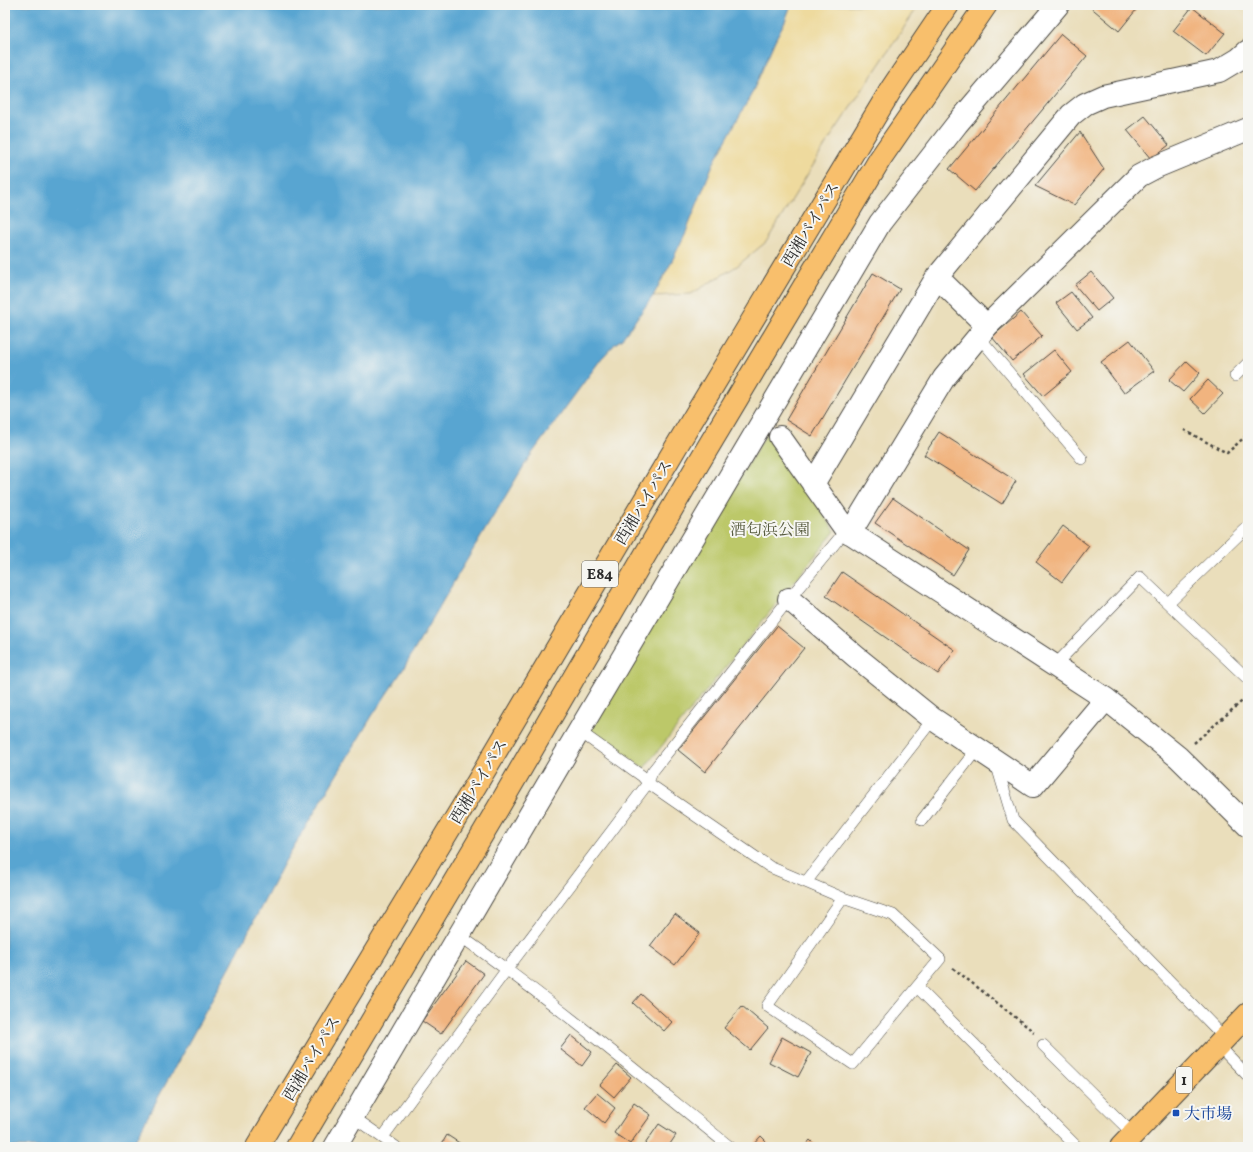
<svg xmlns="http://www.w3.org/2000/svg" width="1253" height="1152" font-family="Vollkorn,'Noto Serif JP',serif">
<style>
.green{fill:#bcc869;stroke:#747a4a}
.sand{fill:#eeda9e;stroke:#8c8264}
.water{fill:#58a5d1;stroke:#42687e}
.building{fill:#f1b47f}
.lines{fill:none;stroke-linecap:round;stroke-linejoin:round}
.lane-casing{stroke:#484641;stroke-width:12}
.street-casing{stroke:#484641;stroke-width:24}
.highway-casing{stroke:#484641;stroke-width:24}
.path{stroke:#484641;stroke-width:2.5;stroke-dasharray:3 3;stroke-linecap:butt}
.lane{stroke:#fff;stroke-width:11}
.street{stroke:#fff;stroke-width:22}
.highway{stroke:#f8bf6c;stroke-width:22}
.transit-dot{fill:#1a4fb4;stroke:#f6f6f2;stroke-width:1.5}
.labels{text-anchor:middle;stroke-width:4;stroke-linejoin:round;paint-order:stroke}
.shield{fill:#f6f6f2;stroke:#686867;stroke-width:1}
.shield-label{font-size:15px;font-weight:bold;fill:#2b2b2b}
.street-label{font-size:16px;fill:#2b2b2b;stroke:#f6f6f2}
.park-label{font-size:16px;fill:#565a3e;stroke:#f6f6f2}
.transit-label{font-size:16px;fill:#164399;stroke:#f6f6f2;text-anchor:start}
</style>
<rect width="100%" height="100%" fill="#f6f6f2"/>
<filter id="ink" filterUnits="userSpaceOnUse"><feTurbulence type="fractalNoise" baseFrequency=".025" numOctaves="2"/><feDisplacementMap in="SourceGraphic" scale="8" xChannelSelector="R" yChannelSelector="G"/><feConvolveMatrix kernelMatrix="1 2 1 2 8 2 1 2 1" color-interpolation-filters="sRGB"/></filter>
<filter id="wash" filterUnits="userSpaceOnUse"><feTurbulence type="fractalNoise" baseFrequency=".012" numOctaves="4" result="noise"/><feDisplacementMap in="SourceGraphic" scale="16" xChannelSelector="R" yChannelSelector="G"/><feGaussianBlur stdDeviation="0.9" result="paint"/><feColorMatrix in="noise" values="0 0 0 0 0 0 0 0 0 0 0 0 0 0 0 0 0 1.4 0 .05"/><feComposite in="paint" operator="in"/></filter>
<g filter="url(#wash)">
<rect width="100%" height="100%" fill="#eadebb"/>
<path class="green" d="M767,433L835,531L644,768L588,730Z"/>
<path class="sand" d="M791,5H919L828,141L766,242L737,266L691,294L653,296L686,232L713,164L752,93L775,40L785,21Z"/>
<path class="water" d="M5,5H791L785,21L775,40L752,93L713,164L686,232L669,267L653,296L621,340L616,343L601,359L528,459L459,573L404,668L372,716L284,863L230,967L131,1147H5Z"/>
<g id="blocks">
<path class="building" d="M1088,5H1140L1119,31Z
M1192,7L1225,33L1206,56L1173,31Z
M1061,34L1087,56L975,191L949,169Z
M1145,116L1169,145L1151,159L1127,130Z
M1080,132L1104,169L1074,205L1035,186Z
M1091,272L1113,298L1097,311L1075,285Z
M873,273L900,289L812,436L786,420Z
M1071,292L1092,318L1077,329L1056,303Z
M1021,312L1042,336L1012,361L992,337Z
M1130,340L1154,371L1124,393L1101,362Z
M1054,350L1072,372L1043,396L1024,374Z
M1187,361L1200,373L1183,392L1169,380Z
M1208,380L1223,394L1205,413L1190,399Z
M939,432L1016,481L1002,504L924,455Z
M893,498L969,550L953,575L875,523Z
M1063,526L1089,546L1062,582L1036,562Z
M842,572L955,650L938,674L826,596Z
M777,626L804,648L705,772L678,750Z
M675,914L700,933L675,965L650,946Z
M466,961L484,974L441,1034L422,1021Z
M641,994L672,1022L664,1031L633,1003Z
M742,1006L768,1028L750,1050L724,1028Z
M571,1035L592,1052L582,1066L560,1049Z
M782,1037L811,1053L798,1077L769,1062Z
M617,1065L631,1077L614,1097L600,1085Z
M597,1093L615,1108L604,1123L585,1107Z
M634,1103L651,1115L630,1144L614,1133Z
M659,1124L676,1135L668,1147H643Z
M447,1135L464,1146V1147H440Z
M761,1136L772,1147H751Z
M810,1140L817,1147H804Z"/>
</g>
</g>
<g filter="url(#ink)">
<use href="#blocks" fill-opacity="0" stroke="#484641" stroke-width="1"/>
<g class="lines">
<defs>
<path id="lane" d="M979,337L1082,459
M1235,376L1248,363
M1168,603L1248,526
M1055,665L1140,577L1248,679
M579,731L642,776L648,783L770,867L843,898L893,915L940,959L853,1064L767,1006L843,898
M996,763L1013,820L1225,1038
M922,820L977,749
M806,882L933,719
M460,936C553,1001 641,1075 730,1147
M917,987L1077,1147
M1043,1045L1133,1134
M1218,1045L1248,1076
M353,1117L396,1147
M383,1137L507,969L648,783L652,772L789,599L846,530"/>
<path id="street" d="M937,277L987,326
M780,437L846,530L1106,699L1178,757L1248,826
M813,484L937,277L1071,115L1085,104L1103,96L1219,71L1239,59L1248,51
M850,533L944,378L987,326L1139,176L1156,167L1248,129
M789,599L855,656L933,719L1033,786L1106,699
M335,1147L579,731L880,223L957,124L1058,5"/>
<path id="highway" d="M257,1147L477,783L679,442L892,88L948,5
M297,1147L498,808L698,464L880,159L986,5
M1121,1147L1248,1014"/>
</defs>
<use href="#lane" class="lane-casing"/>
<use href="#street" class="street-casing"/>
<use href="#highway" class="highway-casing"/>
<path class="path" d="M1184,430L1227,453L1248,434
M1194,743L1248,696
M953,968L1034,1032"/>
<use href="#lane" class="lane"/>
<use href="#street" class="street"/>
<use href="#highway" class="highway"/>
</g>
</g>
<rect class="transit-dot" x="1172" y="1109" width="8" height="8" rx="2"/>
<g class="labels">
<g class="shield">
<rect x="582" y="561" width="36" height="26" rx="3"/>
<rect x="1176" y="1067" width="16" height="26" rx="3"/>
</g>
<g class="shield-label">
<text x="600" y="579">E84</text>
<text x="1184" y="1085">1</text>
</g>
<g class="street-label">
<text transform="translate(810 224) rotate(-59)" y="6">西湘バイパス</text>
<text transform="translate(643 502) rotate(-59)" y="6">西湘バイパス</text>
<text transform="translate(478 781) rotate(-59)" y="6">西湘バイパス</text>
<text transform="translate(311 1058) rotate(-59)" y="6">西湘バイパス</text>
</g>
<g class="park-label">
<text x="770" y="535">酒匂浜公園</text>
</g>
<g class="transit-label">
<text x="1184" y="1119">大市場</text>
</g>
</g>
<rect width="1253" height="1152" fill="none" stroke="#f6f6f2" stroke-width="20"/>
</svg>
